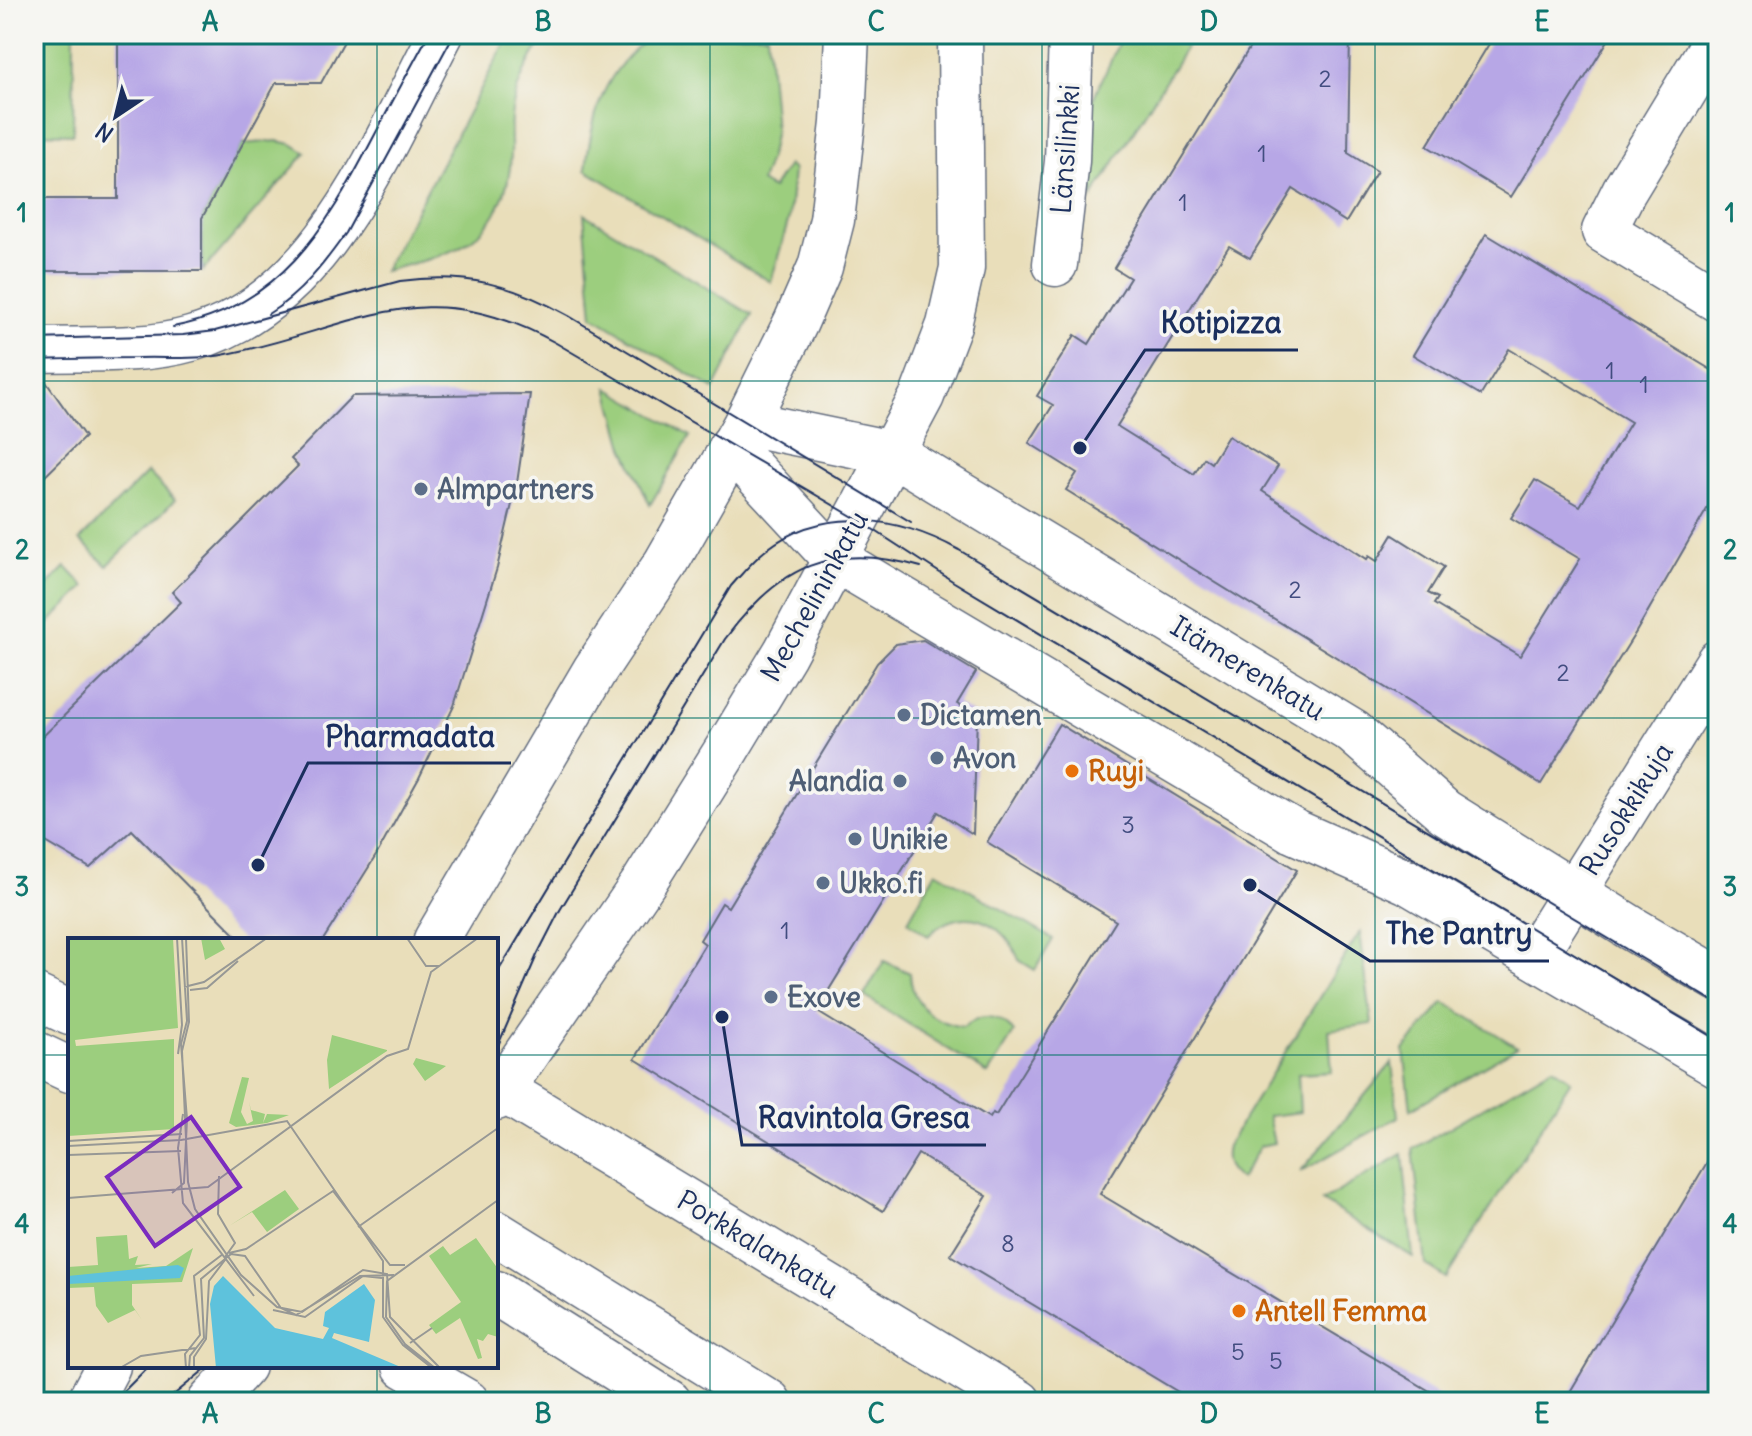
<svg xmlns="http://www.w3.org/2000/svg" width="1752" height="1436" font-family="Delius,sans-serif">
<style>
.green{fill:#9cce7e;stroke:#5c7e6e;stroke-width:2}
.building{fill:#b7a7e6}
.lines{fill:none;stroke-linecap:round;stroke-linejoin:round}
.minor-casing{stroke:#636c7e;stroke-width:47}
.major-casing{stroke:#636c7e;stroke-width:47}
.minor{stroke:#fff;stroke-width:44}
.major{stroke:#fff;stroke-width:44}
.tram{stroke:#1b2f5e;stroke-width:2}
.grid{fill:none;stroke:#0f766e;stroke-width:2;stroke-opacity:0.55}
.service-dot{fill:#5c6f8a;stroke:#f6f6f2;stroke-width:3}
.food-dot{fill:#e8710a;stroke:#f6f6f2;stroke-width:3}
.labels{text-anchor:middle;stroke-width:7;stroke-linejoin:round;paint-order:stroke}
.number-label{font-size:24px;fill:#424d80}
.street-label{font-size:28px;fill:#1b2f5e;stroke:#f6f6f2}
.service-label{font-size:28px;font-weight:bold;fill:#4e5e75;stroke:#f6f6f2;text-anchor:start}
.food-label{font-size:28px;font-weight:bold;fill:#c56008;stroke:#f6f6f2;text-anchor:start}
.inset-road{fill:none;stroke:#979895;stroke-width:2}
.view{fill:#7b2cbf;fill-opacity:0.15;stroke:#7b2cbf;stroke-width:4}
.inset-edge{fill:none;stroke:#1b2f5e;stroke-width:4}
.leader{fill:none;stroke:#1b2f5e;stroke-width:3}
.callout-dot{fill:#1b2f5e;stroke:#f6f6f2;stroke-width:3}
.callout-label{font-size:30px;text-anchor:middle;font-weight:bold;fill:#1b2f5e;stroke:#f6f6f2;stroke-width:7;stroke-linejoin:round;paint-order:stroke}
.neatline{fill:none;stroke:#0f766e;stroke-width:3}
.grid-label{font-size:26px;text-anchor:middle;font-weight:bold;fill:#0f766e}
</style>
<rect width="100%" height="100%" fill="#f6f6f2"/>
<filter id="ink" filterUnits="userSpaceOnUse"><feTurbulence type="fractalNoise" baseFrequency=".0125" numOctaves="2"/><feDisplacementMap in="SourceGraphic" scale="16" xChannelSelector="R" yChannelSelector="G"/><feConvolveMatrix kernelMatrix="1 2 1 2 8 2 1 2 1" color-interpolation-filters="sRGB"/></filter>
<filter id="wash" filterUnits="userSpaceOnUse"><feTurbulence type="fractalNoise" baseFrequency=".006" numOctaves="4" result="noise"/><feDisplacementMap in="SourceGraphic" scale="32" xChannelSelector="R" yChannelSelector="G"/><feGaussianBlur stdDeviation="1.8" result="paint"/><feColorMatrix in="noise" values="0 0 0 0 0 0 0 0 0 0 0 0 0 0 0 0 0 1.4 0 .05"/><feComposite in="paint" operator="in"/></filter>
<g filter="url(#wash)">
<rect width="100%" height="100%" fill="#e9deba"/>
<path class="green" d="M34,34H74L73,134L34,133Z
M510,34H548C530,55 517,83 512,111C509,125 512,140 511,154C510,192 495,228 460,247C437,259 409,264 384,271Z
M653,34H767L775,129L770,156L761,182L772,189L788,165L793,170L789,218L771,282L586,170C592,110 604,71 653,34Z
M1121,34H1164L1186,47L1093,197C1084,164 1081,124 1096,92C1105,73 1115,55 1121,34Z
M277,141L292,144L306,153L203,271L202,218L242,144Z
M584,214L752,315L714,389L593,316Z
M608,388L690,436L650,505L624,447Z
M148,472L175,500L107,566L80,540Z
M66,567L85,587L34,638V599Z
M936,871L1053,939L1035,970L1019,960C1004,920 961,902 928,936L908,921Z
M1360,932L1372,1024L1329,1030L1332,1072L1298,1074L1300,1112L1268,1116L1274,1143L1260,1146L1240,1180C1228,1169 1223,1163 1227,1146Z
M884,961L910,973C912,1005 932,1022 963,1027C981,1012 1001,1014 1014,1033L988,1074L864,996Z
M1444,1002L1517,1047L1411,1109L1404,1050Z
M1392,1063L1398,1117L1300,1172Z
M1553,1067L1571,1080L1446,1278L1426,1265L1413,1149Z
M1403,1154L1413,1257L1322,1201Z"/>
<g id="blocks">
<path class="building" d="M118,34H348L321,83H276L202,218V271H34V199H118Z
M1258,34H1350L1348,153L1377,171L1346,222L1293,189L1250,258L1229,246L1117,426L1194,474L1204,458L1211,463L1228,436L1278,466L1262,491L1367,559L1369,556L1377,561L1393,535L1444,567L1428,593L1438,598L1434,604L1520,656L1580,559L1511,518L1535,480L1580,506L1631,422L1509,349L1481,395L1413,355L1486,234L1718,374V490L1636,632L1541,784L1066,490L1077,473L1029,443L1053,405L1037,396L1075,335L1089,344L1130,278L1114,268Z
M1495,34H1612L1511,197L1427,146Z
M34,375H41L85,437L34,487Z
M530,394L517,483L497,568L454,706L419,778L377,854L323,940H241L132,830L90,868L34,835V745L181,602L172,592L298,466L291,459L352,396Z
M923,640L976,672L957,704L977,716L973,834L938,812L816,1011L990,1118L993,1113L996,1115L1116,921L987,842L1059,724L1297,870L1100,1194L1448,1402H1195L950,1255L987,1196L918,1154L883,1211L635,1059L705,944L700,940L722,903L728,907L877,663L896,644Z
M1718,1144V1402H1564L1612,1321Z"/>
</g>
</g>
<g filter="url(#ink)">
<use href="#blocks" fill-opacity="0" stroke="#636c7e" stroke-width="2"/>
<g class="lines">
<defs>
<path id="minor" d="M1718,36L1624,191L1604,231L1718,300
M1055,264L1067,161L1071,34
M34,350C85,348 142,353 191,339C324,302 382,145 441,34
M746,423L892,453L1353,732L1445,812L1631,928L1718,979
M731,447L835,559L1293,831L1408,882L1718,1065
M1534,956L1718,662"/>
<path id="major" d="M436,940L595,670L666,563L746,423L796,322L820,267L832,220L843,123L847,34
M34,996L70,1013
M34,1053L70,1070
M496,1086L1019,1402
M496,1098L644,882L727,749L785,653L922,396L949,325L962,268L960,34
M496,1233L769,1402
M496,1293L669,1402
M405,1366L467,1402
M89,1402L108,1366
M210,1402L243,1366"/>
</defs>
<use href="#minor" class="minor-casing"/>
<use href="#major" class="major-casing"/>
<use href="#minor" class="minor"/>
<use href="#major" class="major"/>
<path class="tram" d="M268,314C301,294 324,264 346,233L454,34
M173,327C279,307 325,230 371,142C390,106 409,70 429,34
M34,339L183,335L215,331L400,281C465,272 512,284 569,316L911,522
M34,360C68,359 103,358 137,358C165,357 195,360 222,355C354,330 421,268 556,343L857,519L954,582L1718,1040
M496,975L731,586C742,574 753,560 766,550C824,504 899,517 959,550L1718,1004
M496,1050L537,955L560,910L725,639C779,566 831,541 921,567
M113,1402L149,1366
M165,1402L209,1366"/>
</g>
</g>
<path class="grid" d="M377,34V940M710,34V1402M1042,34V1402M1375,34V1402M34,381H1718M34,718H1718M34,1055H70M496,1055H1718M377,1366V1402"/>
<g class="service-dot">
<circle cx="421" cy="489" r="8"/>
<circle cx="904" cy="715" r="8"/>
<circle cx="937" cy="758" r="8"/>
<circle cx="900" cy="781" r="8"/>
<circle cx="855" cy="839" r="8"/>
<circle cx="823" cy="883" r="8"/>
<circle cx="771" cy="997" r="8"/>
</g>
<g class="food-dot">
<circle cx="1072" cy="771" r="8"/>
<circle cx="1239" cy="1311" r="8"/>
</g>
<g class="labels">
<g class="number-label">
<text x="1325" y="87">2</text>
<text x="1262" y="162">1</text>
<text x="1183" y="211">1</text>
<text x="1610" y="379">1</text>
<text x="1644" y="393">1</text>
<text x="1295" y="598">2</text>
<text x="1563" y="681">2</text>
<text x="1128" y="833">3</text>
<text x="785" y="939">1</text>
<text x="1008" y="1252">8</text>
<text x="1238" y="1360">5</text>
<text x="1276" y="1369">5</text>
</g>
<g class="street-label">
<text transform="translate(1065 149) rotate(-86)" y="10">Länsilinkki</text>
<text transform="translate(814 596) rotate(-61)" y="10">Mechelininkatu</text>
<text transform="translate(1248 668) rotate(31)" y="10">Itämerenkatu</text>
<text transform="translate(1626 809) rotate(-58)" y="10">Rusokkikuja</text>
<text transform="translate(758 1244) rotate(31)" y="10">Porkkalankatu</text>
</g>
<g class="service-label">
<text x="437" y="499">Almpartners</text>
<text x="920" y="725">Dictamen</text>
<text x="953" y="768">Avon</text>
<text x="884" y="791" text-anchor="end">Alandia</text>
<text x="871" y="849">Unikie</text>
<text x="839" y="893">Ukko.fi</text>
<text x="787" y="1007">Exove</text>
</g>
<g class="food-label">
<text x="1088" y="781">Ruyi</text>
<text x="1255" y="1321">Antell Femma</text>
</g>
</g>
<g transform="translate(68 938)">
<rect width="430" height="430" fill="#e9deba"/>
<path d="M0,0H105L110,90L7,102L8,108L106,101V191L0,198ZM133,0H151L157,11L137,22ZM264,97L319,112V113L261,151L259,122ZM348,120L378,128L357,143L345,126ZM174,139L181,140L173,174L179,186L185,183L181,164L183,172L197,176L195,185L199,176L221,177L199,185L168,189L161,185ZM217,252L231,271L199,294L184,274L161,288ZM59,297L61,321L70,318L67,327L84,326L68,330L98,328L125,310L114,344L64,346V367L74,382L67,372L40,385L28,368L26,349L0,350V329L30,327L28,299ZM408,300L430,331V399L420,396L415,403L409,401L414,420L410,421L392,380L368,396L361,387L393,364L361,318L375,308L382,317Z" fill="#9cce7e"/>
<path d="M110,327L116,330L112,340L0,346V338ZM155,338L207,390L255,401L261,390L255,388L257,374L296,346L307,362L301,404L266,395L264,400L335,430H148L142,366L146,348Z" fill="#5ec2dc"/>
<path class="inset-road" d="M109,0L114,87L110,116M118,0L121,84L114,113L120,244L127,271L173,337L209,369L234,374L295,332L319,336L322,379L372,430M339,0L358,28H371M116,49L136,44L199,0M122,52L139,50L170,23M115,176L110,210L115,265L186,358M0,203L114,196M0,208L113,202L219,183L315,323V379L335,407L364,430M0,217L113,213M151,238L150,276L167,305L157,319M104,255L116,245L119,181L113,106L119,83L114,0M0,260L140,249L319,118L340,111L363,34L410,0M290,289L430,190M161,315L178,311L265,253L322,327H337M205,372L237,379L295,338L314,340M342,405L364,390M52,430L73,418L128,410M118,430L117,416L132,397L126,338L155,316M121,430L122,418L136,400L133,341L163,316L177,318L213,370L228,377L292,338L326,337M126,430V419L138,401L141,343L157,322M367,430L337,406L318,379L319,343L430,262"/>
<path class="view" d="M123,179L172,249L87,308L39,239Z"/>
<rect width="430" height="430" class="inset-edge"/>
</g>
<path class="leader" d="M1080 448L1145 350H1298M258 865L308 763H511M1250 885L1370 961H1549M722 1017L742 1145H986"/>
<g class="callout-dot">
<circle cx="1080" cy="448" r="8"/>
<circle cx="258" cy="865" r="8"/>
<circle cx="1250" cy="885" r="8"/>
<circle cx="722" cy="1017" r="8"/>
</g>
<g class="callout-label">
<text x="1221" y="333">Kotipizza</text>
<text x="410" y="747">Pharmadata</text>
<text x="1459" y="944">The Pantry</text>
<text x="864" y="1128">Ravintola Gresa</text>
</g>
<rect width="1752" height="1436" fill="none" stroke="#f6f6f2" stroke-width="88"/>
<g transform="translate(116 116) rotate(215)" stroke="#f6f6f2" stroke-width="6" paint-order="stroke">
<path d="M0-6L14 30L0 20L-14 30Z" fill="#1b2f5e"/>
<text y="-12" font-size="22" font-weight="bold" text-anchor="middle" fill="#1b2f5e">N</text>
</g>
<rect x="44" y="44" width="1664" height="1348" class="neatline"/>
<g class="grid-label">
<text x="210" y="31">A</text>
<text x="543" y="31">B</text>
<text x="876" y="31">C</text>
<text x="1209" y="31">D</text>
<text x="1542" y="31">E</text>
<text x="22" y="222">1</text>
<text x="1730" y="222">1</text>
<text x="22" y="559">2</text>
<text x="1730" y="559">2</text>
<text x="22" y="896">3</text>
<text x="1730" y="896">3</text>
<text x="22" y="1233">4</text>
<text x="1730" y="1233">4</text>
<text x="210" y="1423">A</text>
<text x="543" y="1423">B</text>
<text x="876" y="1423">C</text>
<text x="1209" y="1423">D</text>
<text x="1542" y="1423">E</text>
</g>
</svg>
